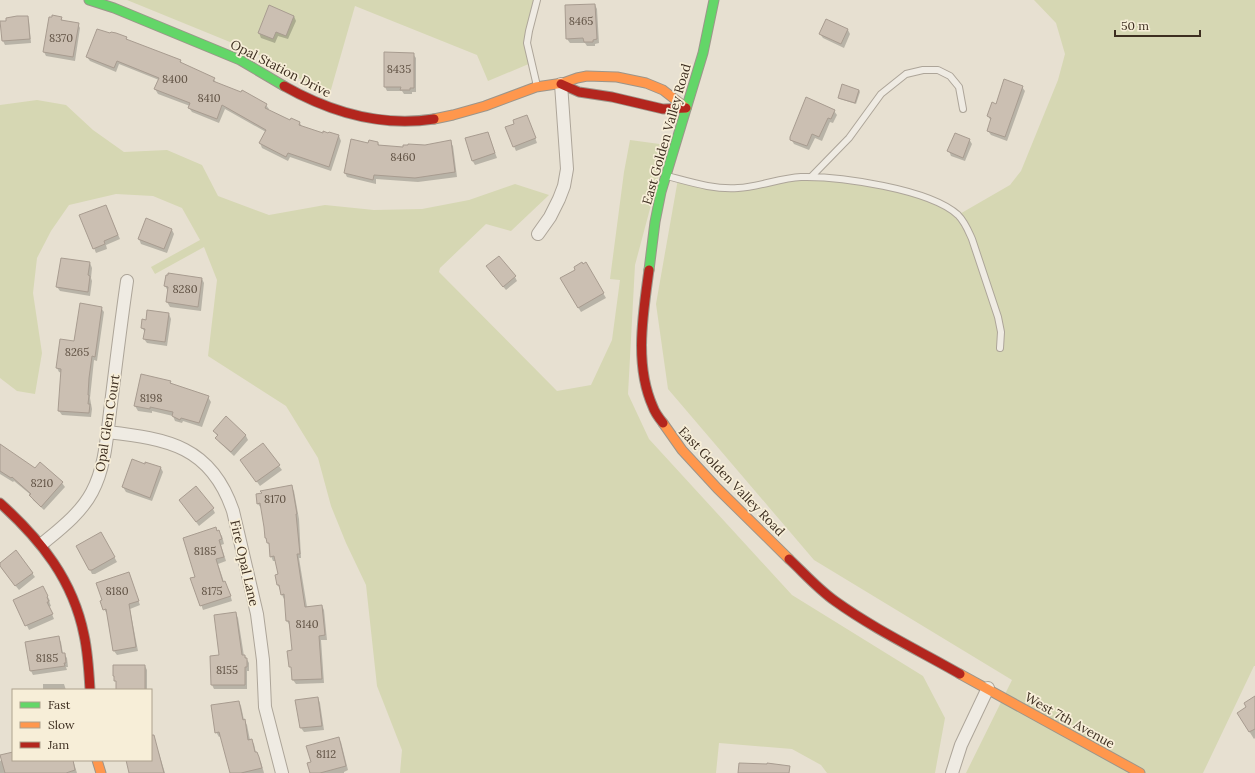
<svg xmlns="http://www.w3.org/2000/svg" width="1255" height="773" font-family="Lora,serif">
<style>
.green{fill:#d6d7b3}
.shadow{fill:#0003}
.building{fill:#cbbfb2;stroke:#a89c90}
.lines{fill:none;stroke-linecap:round;stroke-linejoin:round}
.lane-casing{stroke:#ada599;stroke-width:8}
.street-casing{stroke:#ada599;stroke-width:14}
.fast-casing{stroke:#9c958a;stroke-width:11}
.slow-casing{stroke:#9c958a;stroke-width:11}
.jam-casing{stroke:#9c958a;stroke-width:11}
.lane{stroke:#efebe3;stroke-width:6}
.street{stroke:#efebe3;stroke-width:12}
.fast{stroke:#63d668;stroke-width:9}
.slow{stroke:#ff974d;stroke-width:9}
.jam{stroke:#b3261e;stroke-width:9}
.labels{text-anchor:middle;stroke-width:3.5;stroke-linejoin:round;paint-order:stroke}
.number-label{font-size:11px;fill:#605244}
.street-label{font-size:13px;fill:#3d2e20;stroke:#f7eed8}
</style>
<rect width="100%" height="100%" fill="#e7e0d1"/>
<path class="green" d="M127,0H537L529,31L531,63L488,81L477,55L355,6L330,93L312,86L252,51Z
M1034,0H1255V666H1254L1203,773H966L1012,680L814,560L668,389L656,304L678,179L738,188L766,183L823,178L917,195L958,215L1010,185L1021,171L1058,80L1065,54L1056,23Z
M37,100L66,105L93,130L124,152L167,150L202,165L218,196L269,215L325,205L374,210L422,209L469,200L515,184L549,195L511,231L486,224L440,268L439,272L557,391L591,385L612,340L620,280L610,279L624,172L630,140L667,145L635,265L628,394L649,439L792,595L923,676L945,718L935,773H827L821,765L792,749L719,743L716,773H400L402,750L377,686L366,585L346,543L331,506L318,458L286,406L208,356L217,280L204,247L155,274L151,267L200,240L182,208L153,196L116,194L69,205L51,231L37,258L33,293L42,353L35,394L17,391L0,378V105Z"/>
<path class="shadow" d="M595,5L597,9L599,43L595,44V46H587L585,43H570L567,39Z
M270,7L294,16L296,21L288,39L278,36L275,43L261,38L259,33Z
M27,17L29,21L31,43L5,45L3,41L1,22Z
M61,18L63,21L78,24L80,28L75,61L46,56L44,52Z
M826,20L848,30L850,34L844,48L823,38L820,34Z
M126,38L128,41L180,60L183,65L214,79L216,83L266,105L269,109L268,110L290,122L300,123L302,127L323,135L339,136L341,141L331,171L290,157L288,161L262,148L260,143L266,132L225,109L219,123L192,112L189,108L190,106L158,94L155,89L159,80L119,64L116,72L90,61L87,57Z
M413,54L416,58V92H412V94H404L402,91H387L385,87Z
M1022,87L1025,91L1007,141L991,135L988,131L991,121L988,116L996,105Z
M859,90L860,92L856,104L840,99L839,98Z
M834,111L837,115L833,123L830,122L822,141L815,138L809,150L794,144L791,139Z
M529,121L537,143L516,151L506,128Z
M488,133L497,158L475,165L472,160Z
M969,139L972,144L965,161L951,156L949,151Z
M450,142L453,146L457,177L418,182L376,179V184L347,177L345,173L369,144L378,143L379,145L404,148L425,146Z
M106,206L120,239L106,245L107,249L96,253L81,216Z
M172,230L174,234L167,253L141,244L139,239Z
M90,263L92,268L91,278L92,281L90,296L60,291L57,287Z
M586,264L606,298L581,312L561,279Z
M490,271L515,277L517,281L506,290Z
M202,279L204,283L201,311L170,307L167,302L168,291L165,286Z
M101,308L104,312L97,361L94,360L90,398L92,409L91,417L62,415L59,411L62,373L59,372L57,368Z
M169,314L171,319L167,346L147,343L144,339L145,332L142,328L147,321Z
M170,382L171,384L208,397L211,402L202,427L183,421L182,423L175,421L173,416L152,411V413L138,411L135,406Z
M226,418L246,436L248,440L234,456L219,442L217,438L218,437L214,431Z
M0,446L35,469L62,483L65,487L44,510L33,500L31,495L14,481L13,482L0,474Z
M244,464L279,466L282,470L260,486Z
M145,465L161,468L163,472L152,501L126,492L123,487Z
M291,486L294,491L299,519L301,558H299L307,607L322,606L324,610L327,640H321L324,683L296,684L293,680L289,652L293,651L290,626L287,621L285,599H284L282,595L278,585L276,576L279,574L276,561H273L271,556L270,547L266,538L262,508H261L258,504Z
M180,500L213,509L215,513L199,526Z
M216,529L222,536L224,544L221,545L226,561L218,564L224,582L229,591L232,601L203,610L192,578L196,577Z
M101,533L117,562L95,574H92L78,546Z
M0,564L32,573L35,577L19,590L2,569Z
M128,573L140,605L130,609L138,651L117,655L114,651L107,614L104,609Z
M45,591L50,601H49L51,606L49,607L54,619L29,630L15,600Z
M236,614L238,618L244,656H245L249,663V671H247V689H214L212,685L211,657L220,656Z
M58,637L61,642L63,654H64L67,658L68,667H66L67,670L33,675L31,671L26,642Z
M145,666L147,670V690H117V684L114,676Z
M43,684H64L66,690H43Z
M318,698L320,703L324,730L304,732L301,728L297,701Z
M1255,698V738L1254,739L1242,720L1248,707Z
M239,702L241,706L244,720L247,725L250,740H251L254,744L256,753L261,762L264,773H231L221,736L219,737L216,732Z
M338,738L341,742L348,770L344,772V773H311L312,763Z
M157,749L159,753L165,773H130L127,760H151V750Z
M13,753V760H73L77,773H0V761Z"/>
<path class="building" d="M595,4L597,39L593,40V42H584L583,38L566,39L565,5Z
M269,5L294,16L286,36L276,32L273,39L258,33Z
M52,15L62,17L61,20L79,23L73,57L43,52L49,17H52Z
M17,16H28L30,39L2,41L0,21H6V18Z
M826,19L848,29L841,44L819,34Z
M97,29L110,33L111,32L116,33L127,37L126,39L181,60L180,62L215,78L213,81L241,92L242,90L267,104L265,108L290,120L291,118L300,122L299,125L323,133V131L328,133L329,132L339,135L329,167L288,153L286,157L259,143L266,130L222,105L217,119L188,108L190,103L154,89L159,78L117,61L114,68L86,57Z
M384,52L414,53V88H410V90H400L401,87H384Z
M1004,79L1023,86L1005,137L987,131L991,118L987,116L992,102L996,104Z
M842,84L859,90L855,103L838,98Z
M806,97L835,110L831,119L828,118L819,137L812,134L807,146L790,140V137Z
M527,115L536,138L513,147L505,127L514,124L513,120Z
M488,132L495,153L472,161L465,138Z
M955,133L970,139L963,158L947,151Z
M351,139L368,143L369,140L378,142V145L403,147V145H408V144L425,145L451,140L455,172L415,178L374,175L373,180L344,173Z
M106,205L118,235L104,241L105,244L93,249L79,215Z
M146,218L172,229L164,249L138,239Z
M499,256L516,276L503,287L486,266Z
M61,258L90,262L88,275L90,276L88,292L56,287Z
M582,262L583,264L586,262L604,293L578,308L560,278L575,270L574,267Z
M168,273L202,278L198,307L166,302L168,287L164,286L166,275H168Z
M80,303L102,307L95,357L92,356L89,378L88,395H89L88,404H90L89,413L58,411L61,369L56,368L60,339L74,341Z
M147,310L169,313L165,342L143,339L145,329L141,328L142,319L146,320Z
M141,374L171,381L170,383L209,396L199,423L181,418L180,420L172,416L173,412L150,407V409L134,406Z
M226,416L246,435L231,452L215,438L218,435L213,431Z
M263,443L280,465L256,482L240,460Z
M0,444L35,468L40,462L63,482L41,507L29,495L31,494L12,477L11,478L0,471Z
M132,459L145,464V462L161,467L150,498L122,487Z
M292,485L297,514H296L300,554H297L305,607L322,605L325,635L319,636L322,679L292,680L291,667H289L287,651L292,650L289,621H286L284,594L281,595L279,585H277L275,575L278,574L274,556L270,557L269,543H267L266,538H265L264,527L260,503L257,504L256,494L262,493L260,491Z
M196,486L214,508L196,522L179,500Z
M216,527L217,531L219,530L222,539L219,540L224,557L216,559L223,582L225,581L231,596L200,606L190,578L195,577L183,538Z
M101,532L115,557L92,570H89L76,546Z
M16,550L33,573L15,586L0,566V563Z
M129,572L139,601L129,604L136,647L113,651L106,609L103,610L100,601L102,600L96,583Z
M43,586L48,596L47,597L49,602H47L53,614L25,626L13,600Z
M236,612L242,655H245V658H247V667H245V685H211L210,656L219,655L214,615Z
M59,636L62,653H65L66,663H64L65,666L30,671L25,642Z
M113,665H145V690H116V681H114V676H113Z
M1255,696V729L1249,732L1237,713L1246,707L1244,703Z
M318,697L322,726L300,728L295,700Z
M239,701L243,720L245,719L248,740L252,739L255,752H257L259,757L262,768L241,773H230L219,732L215,733L211,705Z
M151,735H154L164,773H129L126,760H151Z
M339,737L346,766L320,773H310L307,763L311,762L306,746Z
M13,752V760H73L75,770L66,773H5L0,755Z
M739,763L767,764V763L790,766L789,773H738Z"/>
<g class="lines">
<defs>
<path id="lane" d="M537,86L527,43L529,31L537,0
M667,176C690,182 715,190 738,188C759,187 780,178 801,177C839,176 930,189 958,215C965,222 968,230 972,239L998,317L1001,332L1000,348
M811,177L849,138L881,94L906,74L923,70H938L950,76L959,87L963,109"/>
<path id="street" d="M538,234L550,217L559,199L564,186L567,169L561,84
M107,432C168,439 211,446 233,511L257,614L263,660L265,707L282,773
M42,544C60,529 81,513 92,492C106,466 107,433 111,404C116,363 121,322 127,281
M952,773L961,745L988,688"/>
<path id="fast" d="M89,0L114,8L240,60L284,86
M649,270L655,222L661,192L703,53L714,0"/>
<path id="slow" d="M434,119L453,115L485,106L536,87L563,83L577,78L587,76L617,77L646,83L663,90L686,108
M663,423L682,450L717,488L789,559
M960,674L1140,773
M97,760L101,773"/>
<path id="jam" d="M561,84L579,92L612,97L663,109L686,108
M284,86C330,112 382,127 434,119
M649,270C643,314 634,365 653,407C655,413 659,418 663,423
M0,503C41,540 73,580 84,635C88,653 89,672 90,690
M789,559C804,573 818,589 835,601C874,629 918,650 960,674"/>
</defs>
<use href="#lane" class="lane-casing"/>
<use href="#street" class="street-casing"/>
<use href="#fast" class="fast-casing"/>
<use href="#slow" class="slow-casing"/>
<use href="#jam" class="jam-casing"/>
<use href="#lane" class="lane"/>
<use href="#street" class="street"/>
<use href="#fast" class="fast"/>
<use href="#slow" class="slow"/>
<use href="#jam" class="jam"/>
</g>
<g class="labels">
<g class="number-label">
<text x="581" y="25">8465</text>
<text x="61" y="42">8370</text>
<text x="399" y="73">8435</text>
<text x="175" y="83">8400</text>
<text x="209" y="102">8410</text>
<text x="403" y="161">8460</text>
<text x="185" y="293">8280</text>
<text x="77" y="356">8265</text>
<text x="151" y="402">8198</text>
<text x="42" y="487">8210</text>
<text x="275" y="503">8170</text>
<text x="205" y="555">8185</text>
<text x="117" y="595">8180</text>
<text x="212" y="595">8175</text>
<text x="307" y="628">8140</text>
<text x="47" y="662">8185</text>
<text x="227" y="674">8155</text>
<text x="326" y="758">8112</text>
</g>
<g class="street-label">
<text transform="translate(281 68) rotate(27)" y="5">Opal Station Drive</text>
<text transform="translate(666 134) rotate(-74)" y="5">East Golden Valley Road</text>
<text transform="translate(107 423) rotate(-81)" y="5">Opal Glen Court</text>
<text transform="translate(732 481) rotate(46)" y="5">East Golden Valley Road</text>
<text transform="translate(245 563) rotate(77)" y="5">Fire Opal Lane</text>
<text transform="translate(1070 720) rotate(29)" y="5">West 7th Avenue</text>
</g>
</g>
<rect x="12" y="689" width="140" height="72" fill="#f7eed8" stroke="#ada18e"/>
<rect x="20" y="702" width="20" height="6" fill="#63d668" stroke="#ada18e"/>
<text x="48" y="709" font-size="12" fill="#3d2e20">Fast</text>
<rect x="20" y="722" width="20" height="6" fill="#ff974d" stroke="#ada18e"/>
<text x="48" y="729" font-size="12" fill="#3d2e20">Slow</text>
<rect x="20" y="742" width="20" height="6" fill="#b3261e" stroke="#ada18e"/>
<text x="48" y="749" font-size="12" fill="#3d2e20">Jam</text>
<path d="M1115 30v6h85v-6" fill="none" stroke="#3d2e20" stroke-width="2"/>
<text x="1121" y="30" font-size="12" fill="#3d2e20" stroke="#f7eed8" stroke-width="3" paint-order="stroke">50 m</text>
</svg>
